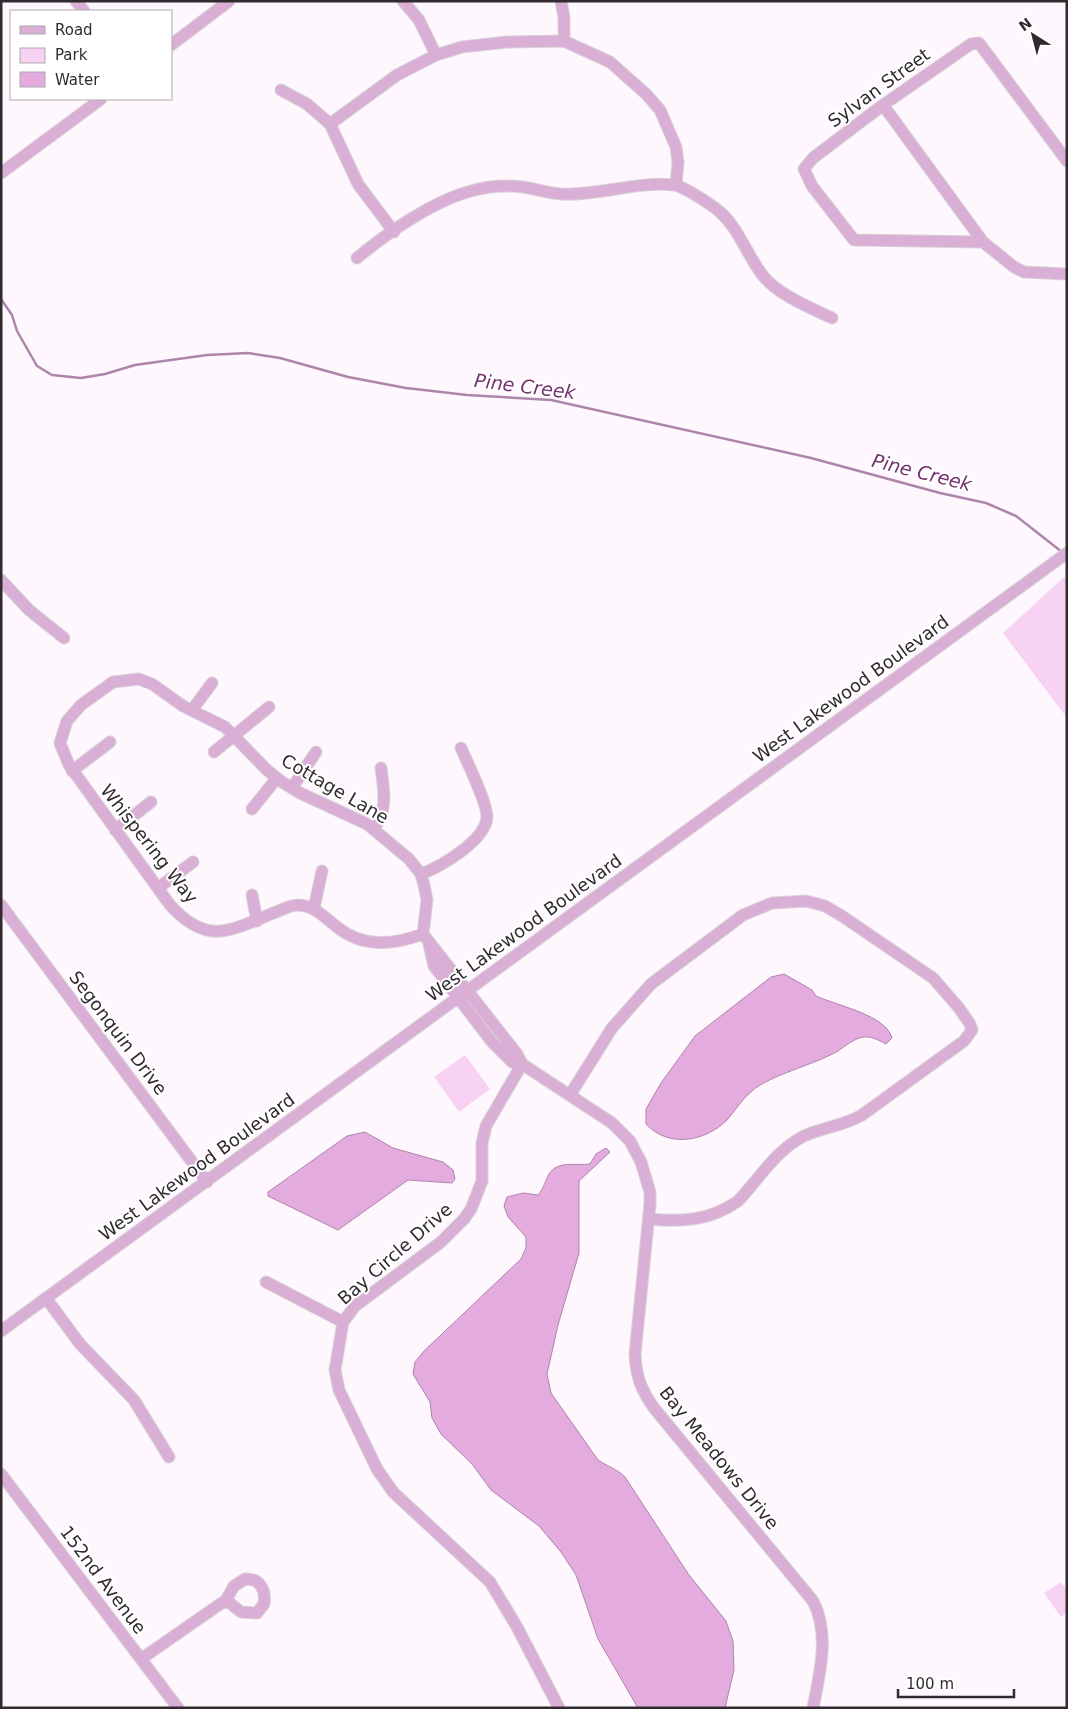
<svg xmlns="http://www.w3.org/2000/svg" width="1068" height="1709" font-family="'DejaVu Sans',sans-serif">
<style>
.green{fill:#f7d2f3}
.water{fill:#e4abdf;stroke:#ae85aa}
.lines{fill:none;stroke-linecap:round;stroke-linejoin:round}
.stream{stroke:#ae85aa;stroke-width:2.5}
.minor-casing{stroke:#d9d3d9;stroke-width:13}
.minor{stroke:#d9afd5;stroke-width:11}
.labels{text-anchor:middle;stroke-width:4;stroke-linejoin:round;paint-order:stroke}
.street-label{font-size:18px;fill:#312b30;stroke:#fff}
.water-label{font-size:19px;font-style:italic;fill:#743271;stroke:#fff}
</style>
<rect width="100%" height="100%" fill="#fef8fe"/>
<path class="green" d="M1064,577L1067,578V718L1003,633Z
M465,1055L490,1089L459,1112L434,1077Z
M1061,1582L1067,1590V1613L1061,1617L1044,1593Z"/>
<path class="water" d="M784,974L812,990L816,996C838,1006 886,1015 892,1038L886,1044C880,1041 872,1036 864,1037C855,1038 845,1046 838,1051C814,1065 770,1075 752,1091C742,1099 735,1111 727,1120C705,1142 668,1148 646,1124V1109L661,1083L695,1036L771,977Z
M365,1132L393,1148L443,1162L453,1170L455,1179L452,1183L408,1180L338,1230L268,1196V1192L347,1136Z
M606,1148L610,1152L579,1181V1253L558,1325L547,1374L551,1393L598,1460C607,1466 617,1469 625,1477L689,1575L726,1621L733,1641L734,1670L725,1708H638L598,1639L576,1575L561,1552L539,1526L491,1490L472,1464L441,1434L432,1418L430,1402L413,1374L415,1362L424,1351L521,1259L526,1248V1237L508,1217L504,1206L507,1197L523,1193L538,1195C544,1188 545,1181 549,1174C558,1160 576,1166 590,1164L596,1154Z"/>
<g class="lines">
<path class="stream" d="M1,299L12,315L17,331L37,366L52,375L81,378L105,374L135,365L207,355L248,353L280,358L348,377L406,388L467,395L551,400L811,458L940,493L986,503L1016,516L1062,552"/>
<defs>
<path id="minor" d="M76,1L84,11
M403,1L419,20L436,55
M561,1L564,17V41
M171,45L229,1
M281,90L307,104L330,124L358,184L394,232
M883,105L983,242
M330,124L397,75L436,55L462,47L507,42L564,41L610,62L646,94L660,110L676,147L678,162L676,185
M1067,161L979,43L971,44L883,105L813,158L804,169L812,186L854,240L983,242L1014,267L1024,272L1067,274
M1,173L101,99
M357,258C387,233 433,201 471,191C488,186 506,185 523,187C536,189 548,193 561,194C599,196 636,181 674,185C683,186 712,205 720,212C740,230 747,256 764,277C779,295 811,308 832,318
M1,580L29,610L64,638
M192,710L212,683
M214,752L269,707
M72,771L110,742
M292,788L316,752
M252,809L277,778
M374,829C388,809 384,791 381,768
M115,830L151,802
M421,874C440,867 487,840 487,816C486,800 468,764 461,748
M158,888L193,862
M252,895L257,921
M1,905L207,1182
M314,908L322,871
M423,934C393,945 363,948 337,927C324,917 315,906 298,905C291,905 283,909 276,912C232,929 209,948 170,905L69,765L60,743L67,721L81,705L113,682L139,679L152,684L183,706L225,727L267,770L282,782L300,793L367,824L409,859L421,874L424,885L427,900L423,934L517,1054L522,1064
M429,944L434,966L492,1042L512,1062L522,1064L612,1123L630,1141L641,1162L650,1192V1204L635,1354C636,1376 641,1390 654,1408L813,1601C830,1634 820,1672 813,1708
M522,1064L486,1126L482,1143V1181L471,1209L464,1219L441,1242L355,1306L343,1322L335,1370L339,1390L377,1469L393,1492L490,1582L517,1627L559,1708
M570,1095L612,1028L651,984L743,915L772,903L806,901L825,906L842,916L933,978L959,1008L970,1024L972,1030L964,1041L862,1115C844,1126 823,1127 804,1136C776,1150 759,1179 738,1201C710,1221 682,1222 649,1219
M266,1282L343,1322
M46,1298L80,1344L134,1400L169,1457
M1,1331L1067,553
M1,1474L178,1708
M141,1659L226,1600L241,1612L257,1613L264,1604C266,1590 260,1578 245,1579L234,1586L226,1600"/>
</defs>
<use href="#minor" class="minor-casing"/>
<use href="#minor" class="minor"/>
</g>
<g class="labels">
<g class="street-label">
<text transform="translate(879 88) rotate(-36)" y="6">Sylvan Street</text>
<text transform="translate(851 689) rotate(-36)" y="6">West Lakewood Boulevard</text>
<text transform="translate(335 789) rotate(30)" y="6">Cottage Lane</text>
<text transform="translate(149 844) rotate(52)" y="6">Whispering Way</text>
<text transform="translate(524 928) rotate(-36)" y="6">West Lakewood Boulevard</text>
<text transform="translate(118 1033) rotate(53)" y="6">Segonquin Drive</text>
<text transform="translate(197 1167) rotate(-36)" y="6">West Lakewood Boulevard</text>
<text transform="translate(395 1254) rotate(-41)" y="6">Bay Circle Drive</text>
<text transform="translate(719 1458) rotate(51)" y="6">Bay Meadows Drive</text>
<text transform="translate(103 1580) rotate(53)" y="6">152nd Avenue</text>
</g>
<g class="water-label">
<text transform="translate(525 386) rotate(7)" y="7">Pine Creek</text>
<text transform="translate(922 472) rotate(14)" y="7">Pine Creek</text>
</g>
</g>
<rect width="1068" height="1709" fill="none" stroke="#312b30" stroke-width="5"/>
<rect x="10" y="10" width="162" height="90" fill="#ffffff" stroke="#adaaac"/>
<rect x="20" y="26" width="25" height="8" fill="#d9afd5" stroke="#adaaac"/>
<text x="55" y="35" font-size="15" fill="#312b30">Road</text>
<rect x="20" y="48" width="25" height="15" fill="#f7d2f3" stroke="#adaaac"/>
<text x="55" y="60" font-size="15" fill="#312b30">Park</text>
<rect x="20" y="72" width="25" height="15" fill="#e4abdf" stroke="#adaaac"/>
<text x="55" y="85" font-size="15" fill="#312b30">Water</text>
<g transform="translate(1033 35) rotate(324)" stroke="#ffffff" stroke-width="4" paint-order="stroke">
<path d="M0-4L9 19L0 12L-9 19Z" fill="#312b30"/>
<text y="-8" font-size="14" font-weight="bold" text-anchor="middle" fill="#312b30">N</text>
</g>
<path d="M898 1689v8h116v-8" fill="none" stroke="#312b30" stroke-width="2.5"/>
<text x="906" y="1689" font-size="15" fill="#312b30" stroke="#ffffff" stroke-width="4" paint-order="stroke">100 m</text>
</svg>
